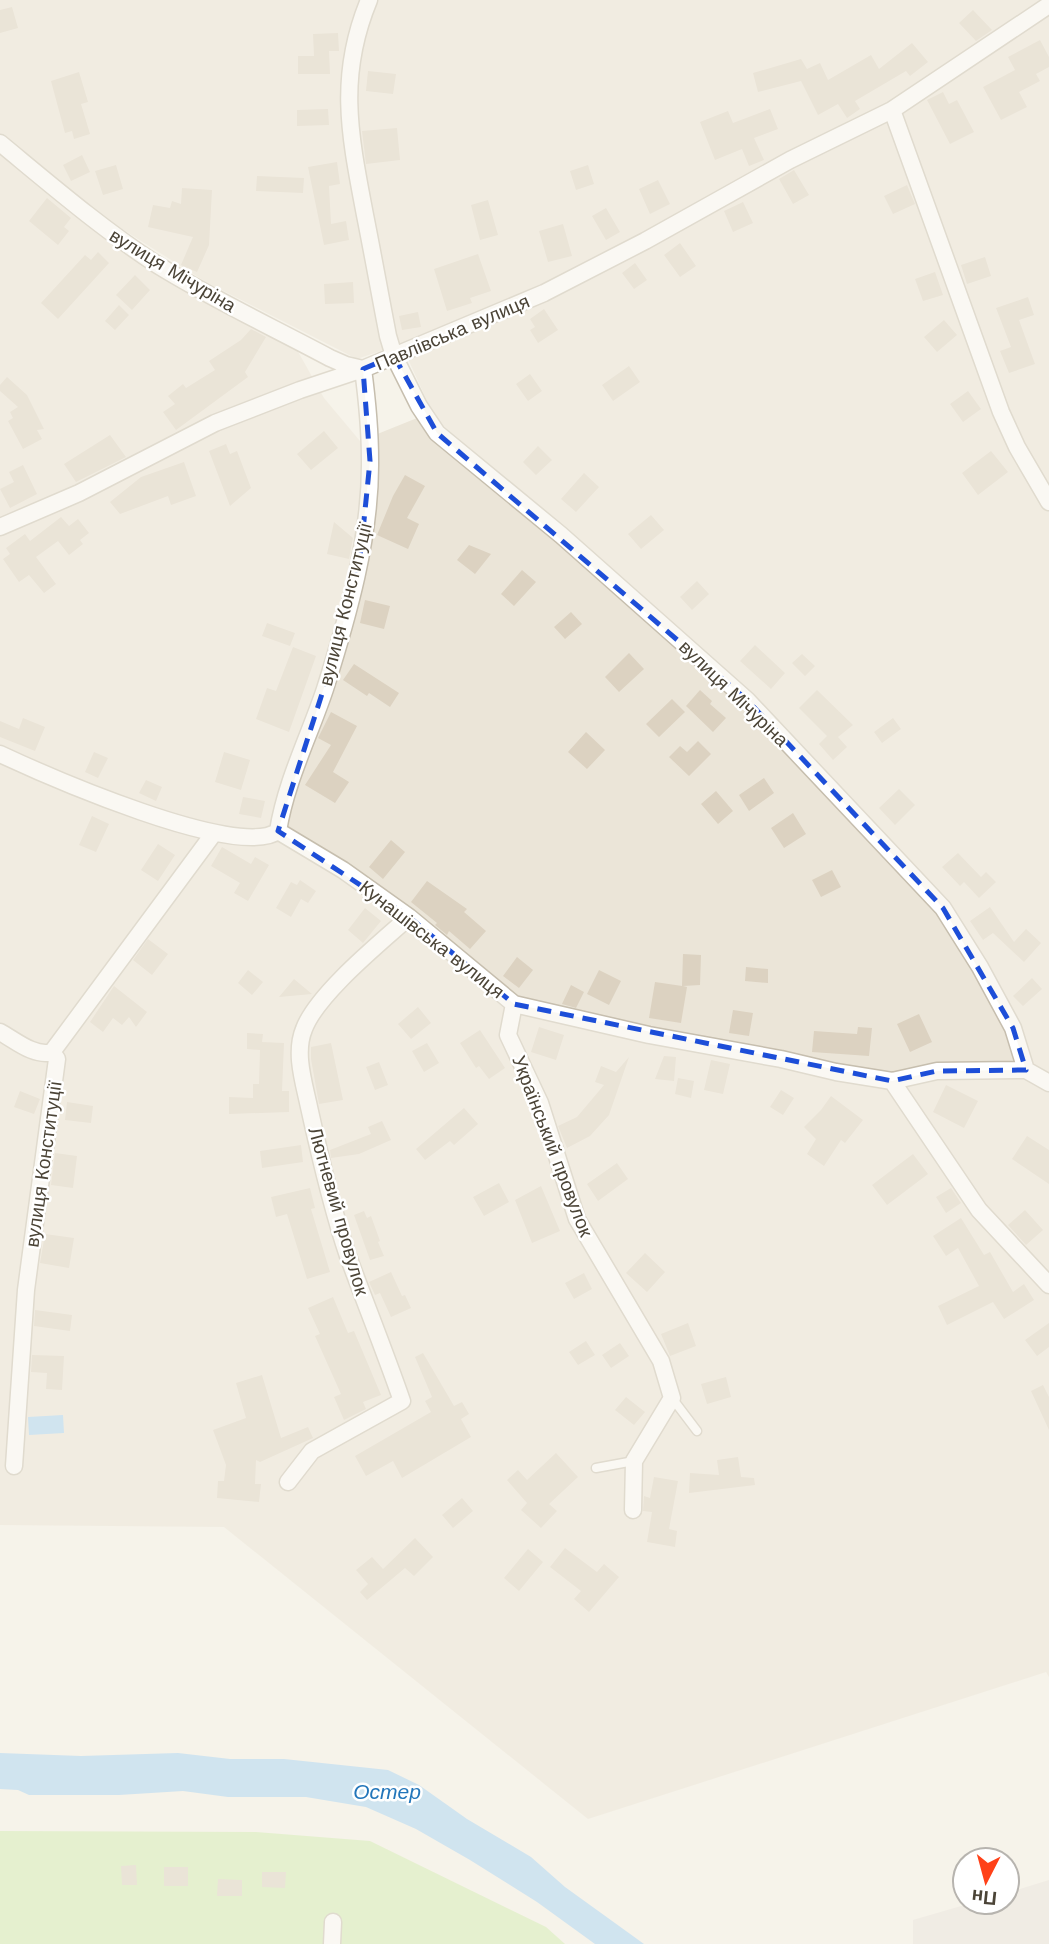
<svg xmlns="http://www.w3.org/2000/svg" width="1049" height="1944" font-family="'Work Sans',sans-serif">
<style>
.residential{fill:#ebe5d8}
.industrial{fill:#e9e4de}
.green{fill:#d0eeb0}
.water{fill:#a2d2f7}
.building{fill:#dcd2c1}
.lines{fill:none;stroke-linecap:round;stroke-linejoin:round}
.service-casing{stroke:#c6beae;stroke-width:11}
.minor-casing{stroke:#c6beae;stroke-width:19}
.service{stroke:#fff;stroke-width:8}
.minor{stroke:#fff;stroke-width:16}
.marked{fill:none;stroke:#1d4ed8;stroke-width:5;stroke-dasharray:14 9;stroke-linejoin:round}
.labels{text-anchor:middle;stroke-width:5;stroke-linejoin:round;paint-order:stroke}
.street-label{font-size:19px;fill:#4b4437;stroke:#fff}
.water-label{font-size:21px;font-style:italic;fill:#2376ba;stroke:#fff}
</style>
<rect width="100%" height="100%" fill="#f6f3ea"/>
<path class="residential" d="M0,0H1046L888,103L606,254L439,331L357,359L206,282L100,215L0,134Z
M1049,13V1677L1046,1672L588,1819L224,1527L0,1525V154L108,236L296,348L324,398L360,441L432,412L408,359L902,110Z"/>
<path class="industrial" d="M1049,1880V1944H913V1920L975,1902H1007V1893Z"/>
<path class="green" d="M0,1831L256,1832L370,1841L546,1927L565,1944H0Z"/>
<path class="water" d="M63,1415L64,1433L29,1435L28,1417Z
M0,1753L81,1756L178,1753L230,1759H284L388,1770L419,1785L467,1819L531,1857L565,1887L644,1944H595L537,1902L470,1860L416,1829L366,1807L306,1797H228L183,1791L119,1795H29L18,1790L0,1789Z"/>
<path class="building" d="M12,7L18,28L0,33V10Z
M973,10L992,30L976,41L959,23Z
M338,33L339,51H329L330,74H298V56H314L313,34Z
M1040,40L1049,57V67L1036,74L1040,81L1019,92L1027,107L1001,120L983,87L1015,70L1008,57Z
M912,43L928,62L910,76L906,71L855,101L860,109L847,118L838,104L818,115L801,81L758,92L753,73L801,59L807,69L820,63L828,80L871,55L879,69Z
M368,71L396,74L393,94L366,91Z
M79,72L88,102L81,104L90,134L74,139L72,131L65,133L51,81Z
M943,92L949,104L957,100L974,132L950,144L927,100Z
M328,109L329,125L297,126V110Z
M770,109L778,129L754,138L764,160L749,166L742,149L715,160L700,122L728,111L733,123Z
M397,128L400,160L366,164L362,131Z
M82,155L90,172L71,181L63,165Z
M337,162L340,184L329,186L331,224L346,221L349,240L324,245L308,167Z
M116,165L123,189L103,195L95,171Z
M588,165L594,184L576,190L570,171Z
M794,170L809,195L793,204L779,179Z
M257,176L304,178L303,193L256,191Z
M658,180L670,204L650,214L639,189Z
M907,185L915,204L893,214L884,196Z
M182,188L212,190L209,245L197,272L181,265L193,237L148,227L153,205L170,208L172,201L181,204Z
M47,198L71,218L64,227L69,231L58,245L29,221Z
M488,200L498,235L480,240L471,205Z
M743,202L753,223L733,232L724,211Z
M606,208L620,232L606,240L592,216Z
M563,224L572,256L548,262L539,231Z
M680,243L696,266L680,277L664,255Z
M98,252L109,263L58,319L41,303L85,255L91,260Z
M478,254L491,291L470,298L472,303L447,311L434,269Z
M985,257L991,276L967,284L961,265Z
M635,263L647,280L634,289L622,273Z
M935,272L943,295L923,301L915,279Z
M135,275L150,290L132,310L116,295Z
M353,282L354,303L325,304L324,284Z
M1028,297L1034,315L1019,320L1035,364L1009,373L1000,351L1011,347L996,308Z
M119,305L129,315L115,330L105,321Z
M544,309L558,330L538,343L530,330L535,327L530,319Z
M418,312L421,327L402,330L399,316Z
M944,320L957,335L937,352L924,337Z
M251,329L266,337L245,372L248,377L176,430L163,412L175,404L168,396L183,384L186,388L215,370L209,361L241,340Z
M629,366L640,382L613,401L602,385Z
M530,374L542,391L528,401L516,384Z
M7,377L27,395L44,429L37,430L42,439L23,449L8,421L13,418L10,412L18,407L0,391V385Z
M968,391L981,409L963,422L950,404Z
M324,431L338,448L311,470L297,454Z
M110,435L126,457L76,482L64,464Z
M226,444L230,454L237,451L251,488L230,506L209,451Z
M538,446L552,460L536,475L523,462Z
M991,451L1008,472L978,495L962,473Z
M184,462L196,496L171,505L168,496L120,514L110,502L141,477Z
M23,465L37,494L10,508L0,489L14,482L9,472Z
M584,473L599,487L576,512L561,499Z
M405,475L425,486L407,518L419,524L408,549L377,535L393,496Z
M651,515L664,530L641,549L628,534Z
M61,517L69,526L78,519L89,533L80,540L83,544L69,555L58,541L36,557L56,584L44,593L29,575L19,582L3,559L10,554L6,548L25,534L30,541Z
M334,522L353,538L349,559L327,554Z
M469,545L491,554L475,574L457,560Z
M522,570L536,582L514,606L501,594Z
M697,581L709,594L692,610L680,597Z
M365,600L390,606L384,629L360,623Z
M571,612L582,624L565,639L554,627Z
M267,623L295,633L290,646L262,636Z
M755,645L785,673L771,689L740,661Z
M293,647L316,656L289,732L256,719L267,688L276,691Z
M629,653L644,669L619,692L605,677Z
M802,654L815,666L805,676L792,663Z
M354,664L399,693L390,707L369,693L367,696L343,680Z
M700,690L712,701L710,704L726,718L713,732L686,706Z
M817,690L853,725L838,737L847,747L833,760L819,744L827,736L799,708Z
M672,699L685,712L659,737L646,724Z
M331,712L357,726L333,772L349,782L335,803L305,785L331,745L318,738Z
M23,718L45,727L35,751L0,737V721L19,729Z
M893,718L901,729L882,743L874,732Z
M586,732L605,750L587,769L568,752Z
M698,741L711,754L689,776L669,757L680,746L687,752Z
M94,752L108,758L98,778L85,772Z
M224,752L250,760L241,790L215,782Z
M764,778L774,793L749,811L739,795Z
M146,780L162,787L156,801L139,793Z
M899,789L915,805L895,825L879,808Z
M716,791L733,811L718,824L701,804Z
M243,797L265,801L261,818L239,814Z
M793,813L806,834L784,848L771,828Z
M92,816L109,824L96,852L79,845Z
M391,840L405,852L383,879L369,867Z
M158,844L175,855L158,881L141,870Z
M222,847L251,864L255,857L269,865L248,901L234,893L240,883L211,866Z
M958,853L981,877L986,872L996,882L979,898L964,882L960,886L942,867Z
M832,870L841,887L821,897L812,880Z
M300,880L316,891L308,903L301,899L291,917L276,908L291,882L297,885Z
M427,881L467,909L464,912L486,931L470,949L449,931L447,935L435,925L437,923L411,902Z
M990,907L1014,942L1026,929L1041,943L1024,962L993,933L983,940L970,921Z
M365,908L381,921L363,943L348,930Z
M148,939L168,954L152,975L133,960Z
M683,954L701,955L700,985L683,986L687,987L681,1023L649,1018L655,982L682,986Z
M517,957L533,970L519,988L503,976Z
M746,967L768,969V983L745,981Z
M248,970L263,982L252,995L238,983Z
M599,970L621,981L609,1005L587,994Z
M1032,978L1042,989L1023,1006L1013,996Z
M294,979L312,994L279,997Z
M571,985L584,992L576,1008L562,1004Z
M114,986L147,1012L136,1027L129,1017L122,1025L113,1018L103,1032L90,1022Z
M418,1007L431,1023L411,1039L398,1024Z
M733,1010L753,1013L749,1036L729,1033Z
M919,1014L932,1042L910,1052L897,1024Z
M539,1027L564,1035L556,1060L531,1052Z
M858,1027L872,1028L869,1056L812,1052L814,1031L857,1034Z
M480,1030L505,1068L489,1079L479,1066L476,1068L460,1043Z
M247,1033L263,1034L262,1042L284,1043L282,1091H289V1112L229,1114V1097L253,1098V1084H259L260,1050L247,1049Z
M331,1043L343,1100L319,1104L311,1059V1047Z
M427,1043L439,1063L424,1072L412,1051Z
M664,1056L676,1057L674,1081L655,1079Z
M629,1057L609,1115L590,1136L567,1148L558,1126L577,1117L604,1085L595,1082L601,1066L616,1072Z
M711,1060L730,1064L723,1094L704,1090Z
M379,1062L388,1085L375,1090L366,1067Z
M678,1078L694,1081L691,1098L675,1094Z
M946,1085L978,1101L964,1128L933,1112Z
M781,1090L794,1098L783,1115L770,1107Z
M20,1091L40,1099L34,1114L14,1107Z
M831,1096L863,1120L845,1143L841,1140L824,1166L807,1154L816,1139L804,1127L821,1110Z
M67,1102L93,1106L91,1123L65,1120Z
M464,1108L478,1124L454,1145L450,1141L425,1160L416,1149Z
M382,1121L391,1140L359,1154L331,1158L330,1150L371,1134L368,1127Z
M1027,1136L1049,1150V1184L1012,1159Z
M301,1145L303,1162L262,1168L260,1151Z
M55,1153L77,1156L73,1188L51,1185Z
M913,1154L928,1174L887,1205L872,1185Z
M617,1163L628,1179L598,1201L587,1184Z
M499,1183L509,1202L484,1216L473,1197Z
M541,1186L560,1231L532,1243L515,1200Z
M310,1188L315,1208L311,1209L330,1272L307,1279L287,1214L276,1217L271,1197Z
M951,1188L961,1203L946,1213L936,1197Z
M1025,1210L1043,1230L1026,1245L1008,1225Z
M364,1211L367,1218L371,1216L380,1241L378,1242L384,1256L370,1260L354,1215Z
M961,1218L984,1255L990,1252L1013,1292L1024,1284L1034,1300L1004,1319L993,1302L947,1325L938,1306L979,1286L958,1248L946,1256L933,1236Z
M45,1234L74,1238L69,1268L40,1263Z
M645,1253L665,1272L647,1292L626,1273Z
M391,1272L402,1296L405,1295L411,1308L391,1317L380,1293L375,1295L369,1282Z
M584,1273L592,1289L574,1299L565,1283Z
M333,1297L348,1333L354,1331L381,1395L363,1402L366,1409L344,1420L334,1397L341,1394L315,1336L320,1334L308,1308Z
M35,1310L72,1315L70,1331L34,1326Z
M688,1323L696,1346L670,1356L661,1334Z
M1049,1323V1347L1037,1356L1025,1340Z
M586,1341L595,1355L578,1365L569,1352Z
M620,1343L629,1356L611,1368L602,1355Z
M423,1353L454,1406L462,1402L469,1414L461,1419L471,1437L402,1478L393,1461L366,1476L355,1456L431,1412L425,1401L432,1397L415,1357Z
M32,1355L64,1356L62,1390L46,1389L47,1373L31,1372Z
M262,1375L281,1438L308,1427L313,1438L260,1462L256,1460L255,1484H261L259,1502L217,1498L218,1481H224L226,1465L213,1430L246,1418L236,1383Z
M726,1377L731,1397L707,1404L701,1384Z
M1043,1385L1049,1397V1430L1031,1391Z
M626,1397L645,1412L634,1425L615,1410Z
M556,1453L578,1477L549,1504L557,1511L541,1528L521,1510L527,1503L507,1480L518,1470L527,1480Z
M738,1457L741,1477L754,1478L755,1485L689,1493L690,1473L719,1475L717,1460Z
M654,1477L678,1481L669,1529L677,1531L675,1547L647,1542L652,1512L643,1511L644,1496L650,1498Z
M462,1498L473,1511L453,1528L442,1515Z
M415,1538L433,1557L414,1576L405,1568L367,1600L360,1592L368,1584L356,1570L372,1557L383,1569Z
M565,1548L597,1572L604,1564L619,1577L589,1612L574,1599L581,1591L550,1567Z
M528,1549L543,1562L519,1591L504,1578Z
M136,1865L137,1885H122L121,1866Z
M164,1867H188V1886H164Z
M262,1872H286L285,1888L262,1887Z
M218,1879L242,1880V1896H217Z"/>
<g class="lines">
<defs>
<path id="service" d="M672,1398L697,1431
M596,1468L634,1461"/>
<path id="minor" d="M369,0C337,77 350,136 365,215C373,255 380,295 388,336L394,356L419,406L437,433L561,535L747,700L943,908L980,967L1013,1028L1026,1070
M892,110L1001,412L1017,447L1049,502
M0,143C51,185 101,228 156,264C212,299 272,327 330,358L346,365L363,369C367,399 370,429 370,460C371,537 348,616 325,689C309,737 286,781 278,831
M0,527L79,493L215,423L300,390L363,369L544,293L645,241L790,160L892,110L1049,5
M0,754C45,775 239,861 278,831L343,870L409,917L514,1004L649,1035L781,1059L836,1072L892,1081L937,1071L1026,1070L1049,1083
M514,1004L508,1035L540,1103L577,1219L661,1361L672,1398L634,1461L633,1510
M0,1032C15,1040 34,1057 52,1052
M892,1081L979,1210L1049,1285
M14,1466L26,1290L57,1059L52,1052L214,833
M288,1482L312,1451L402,1401C385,1352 366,1305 348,1256C332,1209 320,1157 309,1107C304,1083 294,1053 304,1029C317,994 380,943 409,917
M332,1944L333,1922"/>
</defs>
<use href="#service" class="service-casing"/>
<use href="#minor" class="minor-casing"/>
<use href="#service" class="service"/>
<use href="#minor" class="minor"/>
</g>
<path d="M0 0H1049V1944H0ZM394,356L437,433L747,700L943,908L1013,1028L1026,1070L937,1071L892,1081L514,1004L409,917L278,831L338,644L361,550L370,461L363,369Z" fill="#f6f3ea" fill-opacity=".55" fill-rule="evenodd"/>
<path class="marked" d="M394,356L437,433L747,700L943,908L1013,1028L1026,1070L937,1071L892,1081L514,1004L409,917L278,831L338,644L361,550L370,461L363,369Z"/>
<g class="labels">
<g class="street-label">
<text transform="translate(173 270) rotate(31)" y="7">вулиця Мічуріна</text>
<text transform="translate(452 332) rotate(-23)" y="7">Павлівська вулиця</text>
<text transform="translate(345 604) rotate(-76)" y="7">вулиця Конституції</text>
<text transform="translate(734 693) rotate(44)" y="7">вулиця Мічуріна</text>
<text transform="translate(432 939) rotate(38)" y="7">Кунашівська вулиця</text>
<text transform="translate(553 1146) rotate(69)" y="7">Український провулок</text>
<text transform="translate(43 1164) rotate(-82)" y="7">вулиця Конституції</text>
<text transform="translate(339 1211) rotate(74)" y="7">Лютневий провулок</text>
</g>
<g class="water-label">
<text x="387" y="1799">Остер</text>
</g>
</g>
<g transform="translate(986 1881) rotate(186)"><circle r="33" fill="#ffffff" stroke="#b7b4af" stroke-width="2"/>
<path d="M0-5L12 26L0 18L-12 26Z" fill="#ff4118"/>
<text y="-10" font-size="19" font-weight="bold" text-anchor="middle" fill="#4b4437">Пн</text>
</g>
</svg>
